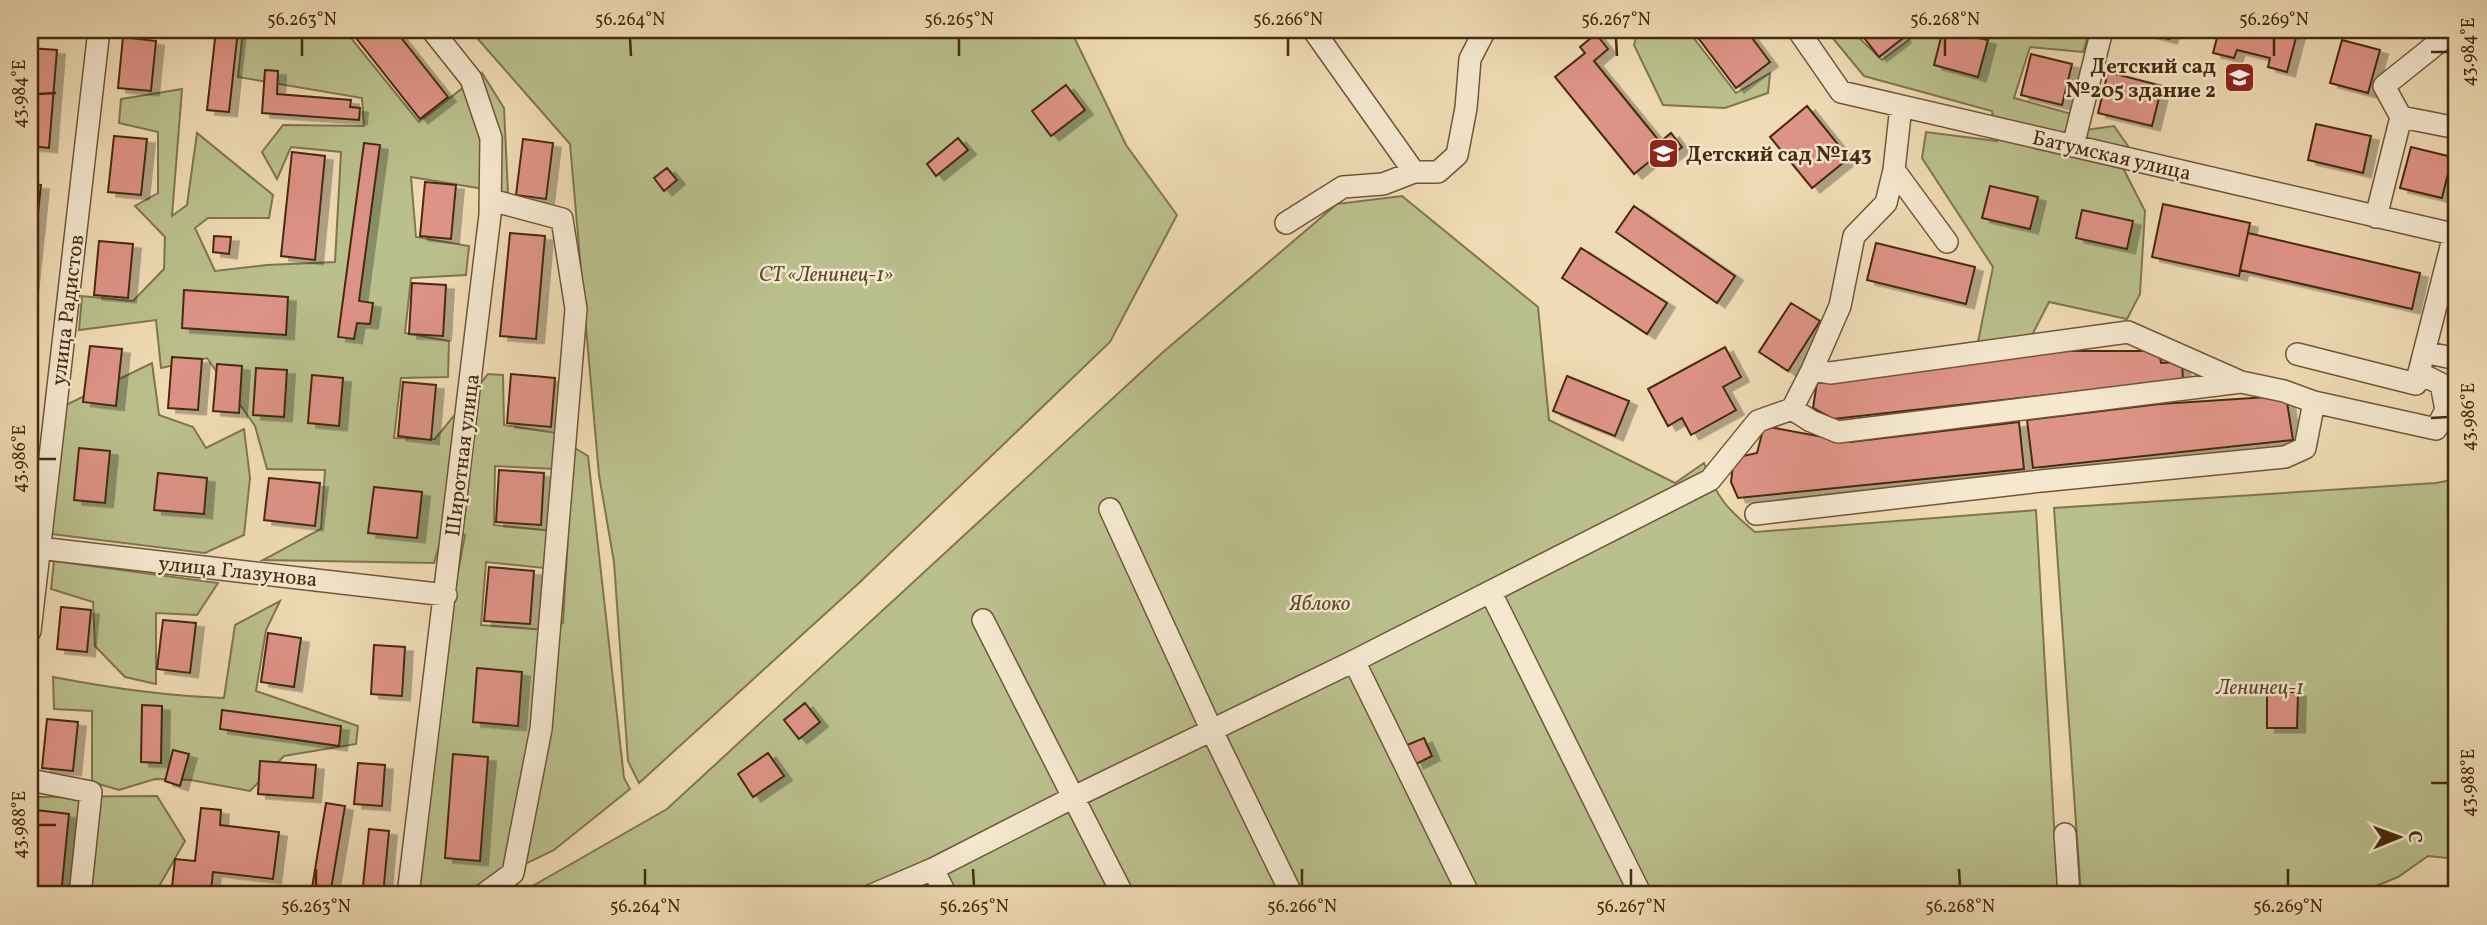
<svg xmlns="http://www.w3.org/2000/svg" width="2487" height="925" font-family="Vollkorn,serif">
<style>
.green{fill:#bac08d;stroke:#80764e;stroke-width:2}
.building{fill:#de9387;stroke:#462b0f;stroke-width:2;filter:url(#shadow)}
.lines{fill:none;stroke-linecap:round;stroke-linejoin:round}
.minor-casing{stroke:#705738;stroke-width:24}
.minor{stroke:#f5e8cf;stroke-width:21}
.ticks{fill:none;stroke:#462b0f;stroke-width:2.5}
.labels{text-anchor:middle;stroke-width:5;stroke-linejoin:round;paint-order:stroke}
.poi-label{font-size:21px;font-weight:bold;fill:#462b0f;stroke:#f5e8cf;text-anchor:end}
.street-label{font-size:21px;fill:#462b0f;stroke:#f5e8cf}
.park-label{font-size:21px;font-style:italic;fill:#5d4928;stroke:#f5e8cf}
.neatline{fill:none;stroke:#462b0f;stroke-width:2.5}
.ticks-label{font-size:18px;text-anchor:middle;fill:#462b0f}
</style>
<defs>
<filter id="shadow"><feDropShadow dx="8" dy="4.5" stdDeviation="0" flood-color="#0004"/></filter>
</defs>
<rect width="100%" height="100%" fill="#efdbb5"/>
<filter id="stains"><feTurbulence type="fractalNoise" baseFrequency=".00286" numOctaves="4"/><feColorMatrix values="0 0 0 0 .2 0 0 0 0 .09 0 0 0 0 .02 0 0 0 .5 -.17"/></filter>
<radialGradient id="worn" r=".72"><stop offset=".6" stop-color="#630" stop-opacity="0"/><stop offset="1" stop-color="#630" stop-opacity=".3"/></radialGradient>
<path class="green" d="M243,30H360L351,38L419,122L482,73L504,108L508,193L411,177L416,237L469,246L466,275L411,278L405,333L449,341L448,377L401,378L394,438L435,439L488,374L503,375L504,425L556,433L555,469L495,466L494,525L552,531L544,568L486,562L481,625L545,630L563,623L573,447L588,456L624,778L630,789L554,850L462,895H426L417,882L454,593L465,535L441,539L434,563L263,560L321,529L325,470L267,469L255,426L207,358L161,368L156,320L79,330L82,296L133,301L164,269L165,237L135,206L158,193V132L119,123L121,99L182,89L172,216L187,205L197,133L273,195L269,218H208L195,228L215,271L267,265L335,262L341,152L291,147L277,179L262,152L283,125L364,126L362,98L238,77Z
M470,30H1068L1075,39L1126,145L1177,215L1110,342L859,583L639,783L628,761L614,562L599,475L570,144Z
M1638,30H1693L1690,33L1736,93L1770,73L1768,93L1725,108L1663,105L1634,45Z
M1837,30H1851L1882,60L1918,33L1919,30H1998L2007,37L2008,30H2090L2083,52L2030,47L2014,98L2075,115L2071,132L2114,126L2128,146L2123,168L2145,211L2140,294L2127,319L2049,302L2030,339L1977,347L1993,267L1922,158L1926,132L1997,141L1992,111L1864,76L1831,36Z
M1402,196L1538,307L1549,420L1675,483L1704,463C1717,498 1727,509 1755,532L2036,510L2058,895H517L667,809L1162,353L1337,204Z
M152,363L159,415L193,427L206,448L244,429L250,478L244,535L205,553L51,534L64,406Z
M2457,479V859L2428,856L2398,877L2354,895H2081L2054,508L2436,483Z
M54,561L218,583L197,615L156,613V684L125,677L95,646L93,602L51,589Z
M280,601L266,630L256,691L358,726L356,744L284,756L250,791L191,780L155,779L119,790L92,782V711L54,709L53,677C110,688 166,696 224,698L235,625Z
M157,796L185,841L154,895H30V797Z"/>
<path class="building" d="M216,30H238L229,112L207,110Z
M366,30H395L448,97L420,119L356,38Z
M1696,30H1746L1770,62L1736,88L1693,31Z
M1858,30H1897L1903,38L1879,57Z
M1943,30L1988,40L1978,77L1934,65Z
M2134,30H2172L2169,39Z
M2219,30H2298L2287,72L2268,67L2270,58L2237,50L2234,58L2213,53Z
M1596,34L1608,49L1594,61L1660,142L1671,133L1682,147L1666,160L1660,153L1634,174L1555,77L1585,53L1580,47Z
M123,37L156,41L151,91L118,88Z
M2342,40L2380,50L2368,93L2330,83Z
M30,48L57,50L49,148L30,146Z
M2031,54L2072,64L2062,105L2021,95Z
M265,70L278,71L277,94L351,100L350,107L360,108L359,120L262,113Z
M2108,72L2162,86L2152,126L2098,113Z
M1066,85L1085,110L1051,136L1032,111Z
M1807,106L1849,158L1812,188L1770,137Z
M2316,124L2371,136L2363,173L2308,160Z
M114,136L147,139L141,195L108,192Z
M958,138L968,150L936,176L927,164Z
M523,139L553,143L546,199L516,195Z
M364,143L380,145L359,301L373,303L370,324L357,323L354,339L338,337Z
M2411,147L2452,157L2442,198L2400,188Z
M292,152L325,156L315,260L281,256Z
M667,168L677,180L664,191L654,178Z
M425,182L456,185L451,239L420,236Z
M30,184L41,185L30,289Z
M1990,186L2038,197L2030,229L1982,218Z
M2163,204L2250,223L2239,276L2152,257Z
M1634,206L1735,276L1717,303L1616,232Z
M2082,210L2133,221L2127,249L2076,238Z
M510,233L545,236L536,339L500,336Z
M2248,233L2420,273L2412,309L2240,270Z
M214,236L231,237L229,254L213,252Z
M99,241L133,244L128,298L94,295Z
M1876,243L1975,267L1966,304L1867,280Z
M1581,248L1667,303L1647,334L1562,278Z
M412,283L446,285L443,336L409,334Z
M184,290L288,297L286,335L182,328Z
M1791,303L1820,321L1788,371L1759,352Z
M90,346L122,349L116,406L83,402Z
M1725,347L1741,377L1723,387L1736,410L1691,435L1682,418L1668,426L1648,389Z
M2061,351H2159L2161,363L2182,362L2183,380L1833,419L1813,408L1817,382Z
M172,357L202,359L198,410L168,408Z
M217,364L242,366L239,413L213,411Z
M256,368L287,370L284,417L253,415Z
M511,374L555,378L551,427L507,423Z
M312,375L343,378L339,426L308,423Z
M1567,376L1629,401L1615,436L1553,411Z
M403,382L436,385L431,440L398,436Z
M2268,397L2287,402L2293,440L2033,468L2027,420L2160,404Z
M2019,422L2024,469L1738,498L1731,482L1734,458L1757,453L1764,426L1850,442Z
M79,448L110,451L105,503L74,500Z
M499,470L544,473L541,525L496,522Z
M158,473L207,478L204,514L154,510Z
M269,478L320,483L315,526L264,520Z
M374,487L422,492L417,538L368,533Z
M489,567L534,571L530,624L484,621Z
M61,607L91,610L87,652L57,649Z
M163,620L196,623L190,673L157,669Z
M268,633L301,638L294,687L261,682Z
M374,645L405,647L402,696L371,694Z
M477,668L522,672L518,726L473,722Z
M2267,692H2298L2297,728H2267Z
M805,703L820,722L799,739L784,720Z
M142,705L162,706L161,763L141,762Z
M222,710L341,726L339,746L220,729Z
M47,719L78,722L73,771L42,768Z
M1424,738L1432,756L1416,764L1407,745Z
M173,750L189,754L180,786L165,781Z
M768,753L784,776L753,797L738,774Z
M453,754L488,757L480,861L445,858Z
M260,761L316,765L313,798L258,794Z
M358,763L385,765L382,806L354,804Z
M326,803L345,806L330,895H318L311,894Z
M201,808L221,810L220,825L279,832L273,879L213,872L211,891L172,887L175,859L195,861Z
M36,810L69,814L61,895H30V871Z
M369,829L389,831L383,895H362Z"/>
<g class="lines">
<defs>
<path id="minor" d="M1315,30L1314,31L1414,172
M1798,30L1841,92L2457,235
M2401,117L2384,86L2454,30
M2073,146L2102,30
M1894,170L1947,242
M2376,217L2401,117L2457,128
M1286,223L1343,187L1383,184L1414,172H1438L1457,155L1466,108L1470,59L1485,30
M2424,352L2457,359
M2297,354L2416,384L2454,235
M1812,370L1830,373L2128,332L2241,382
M1792,409L1811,421L1838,432L2241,382L2284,391L2314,402L2436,429L2446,410L2441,384L2419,373
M1110,509L1212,731L1292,895
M1756,514L2041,481L2285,457L2305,448L2314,402
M30,547L446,595
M1491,593L1641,895
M983,620L1123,895
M30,631L99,30
M1354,661L1469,895
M30,780L91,792L80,895
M2065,834L2069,895
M933,869L946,895
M408,895L490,215L491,138L471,79L432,30
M483,895L513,873L541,729L576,309L562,219L491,200
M872,895L933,869L1074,797L1354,661L1710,480L1758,421L1792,409L1812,370L1840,306L1854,236L1886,203L1894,170L1901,106"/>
</defs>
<use href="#minor" class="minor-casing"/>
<use href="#minor" class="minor"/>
</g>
<path class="ticks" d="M302,38V56M630,38L631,56M959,38V56M1288,38V56M1616,38L1617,56M1945,38V56M2274,38V56M2431,52H2448M38,94L56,93M2431,418L2448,417M38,459H56M2431,783H2448M38,825H56M316,869V886M645,869V886M973,869L974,886M1302,869V886M1631,869V886M1959,869L1960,886M2288,869V886"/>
<defs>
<symbol id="school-square" viewBox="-11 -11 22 22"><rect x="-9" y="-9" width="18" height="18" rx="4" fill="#8f2418" stroke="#f5e8cf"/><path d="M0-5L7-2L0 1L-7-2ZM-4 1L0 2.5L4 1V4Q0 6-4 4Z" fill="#fff"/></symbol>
</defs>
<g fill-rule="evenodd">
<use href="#school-square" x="2222" y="60" width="35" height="35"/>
<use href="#school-square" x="1646" y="136" width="35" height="35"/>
</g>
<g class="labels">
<g class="poi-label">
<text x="2216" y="73">Детский сад<tspan x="2216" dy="24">№205 здание 2</tspan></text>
<text x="1686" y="161" text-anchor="start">Детский сад №143</text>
</g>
<g class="street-label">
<text transform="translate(2112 155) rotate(13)" y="7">Батумская улица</text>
<text transform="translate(67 310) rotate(-83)" y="7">улица Радистов</text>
<text transform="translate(462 455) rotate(-83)" y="7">Широтная улица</text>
<text transform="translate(238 571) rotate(6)" y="7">улица Глазунова</text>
</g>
<g class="park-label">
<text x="826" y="281">СТ «Ленинец-1»</text>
<text x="1320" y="610">Яблоко</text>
<text x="2260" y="694">Ленинец-1</text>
</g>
</g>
<rect width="2487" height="925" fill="none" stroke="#efdbb5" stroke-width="77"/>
<g transform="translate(2399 837) rotate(89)" stroke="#f5e8cf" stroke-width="5" paint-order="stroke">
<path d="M0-5L12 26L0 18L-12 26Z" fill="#462b0f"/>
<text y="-10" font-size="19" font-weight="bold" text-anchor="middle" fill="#462b0f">С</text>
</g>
<rect x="38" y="38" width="2410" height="848" class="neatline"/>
<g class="ticks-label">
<text x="302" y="25">56.263°N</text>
<text x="630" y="25">56.264°N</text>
<text x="959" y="25">56.265°N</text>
<text x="1288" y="25">56.266°N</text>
<text x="1616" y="25">56.267°N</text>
<text x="1945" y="25">56.268°N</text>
<text x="2274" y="25">56.269°N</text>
<text transform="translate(2468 52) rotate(-90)" y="6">43.984°E</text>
<text transform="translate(19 94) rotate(-90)" y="6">43.984°E</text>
<text transform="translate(2468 417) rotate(-90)" y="6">43.986°E</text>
<text transform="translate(19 459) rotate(-90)" y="6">43.986°E</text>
<text transform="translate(2468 783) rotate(-90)" y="6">43.988°E</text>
<text transform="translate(19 825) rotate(-90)" y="6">43.988°E</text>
<text x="316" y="912">56.263°N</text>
<text x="645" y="912">56.264°N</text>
<text x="974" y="912">56.265°N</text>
<text x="1302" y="912">56.266°N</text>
<text x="1631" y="912">56.267°N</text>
<text x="1960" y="912">56.268°N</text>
<text x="2288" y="912">56.269°N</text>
</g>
<rect width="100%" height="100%" filter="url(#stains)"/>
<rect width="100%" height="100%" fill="url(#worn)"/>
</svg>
